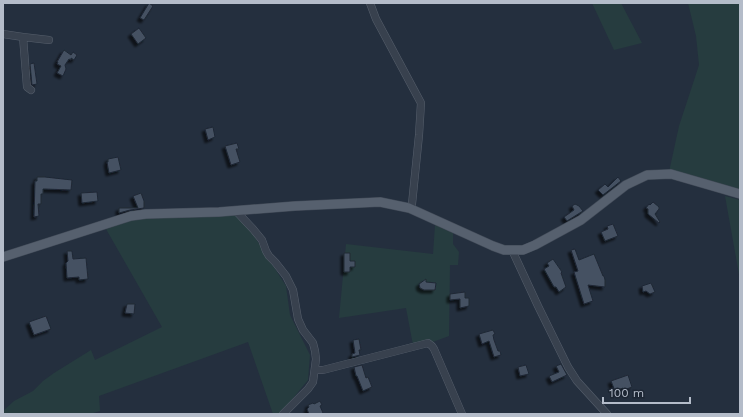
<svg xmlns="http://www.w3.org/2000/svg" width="743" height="417" font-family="'Work Sans',sans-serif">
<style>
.green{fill:#263c3f}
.building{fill:#455162;stroke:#1f2835;filter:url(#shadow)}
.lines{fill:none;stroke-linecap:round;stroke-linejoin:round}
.minor-casing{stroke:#565f6c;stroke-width:8}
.major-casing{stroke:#414a57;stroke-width:10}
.minor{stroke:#38414e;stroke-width:7}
.major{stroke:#56606e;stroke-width:9}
</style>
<defs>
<filter id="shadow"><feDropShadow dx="-3" dy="3" stdDeviation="1" flood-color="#0009"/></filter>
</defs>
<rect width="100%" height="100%" fill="#242f3e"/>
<path class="green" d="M592,3H621L642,43L614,50Z
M688,3H740V194L669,172L679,126L699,65L696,36Z
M725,196L740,200V280Z
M236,215L251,231L286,286L290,315L310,355L308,380L280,414H273L248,342L99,396L100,411L90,414H3V411L14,401L33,391L43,381L54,373L91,350L95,360L162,327L106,229L138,218Z
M435,225L453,233V244L459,252L458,265H450L449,336L430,343L413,345L406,308L339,318L346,244L433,254Z"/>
<path class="building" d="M149,3L153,6L144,20L140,18Z
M139,28L146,38L138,44L131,34Z
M64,50L71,55L73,52L77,55L74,60L71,58V60L69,59L65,65L66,69L63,76L57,73L61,66L57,64L58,62H57Z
M34,63L37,84L32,85L30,64Z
M213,127L215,137L208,140L205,129Z
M237,143L239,149H236L240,162L231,165L225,146Z
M118,157L121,170L109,173L107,162H108V159Z
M37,177H45L72,180L71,190L45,189H43V194H41V204H38L39,216L34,217L35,181H37Z
M618,177L621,181L603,195L598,190L605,184L608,187Z
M97,192L98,201L82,203L81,193Z
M141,193L144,201V208L130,210L119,213V208H138L133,196Z
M653,202L659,207V209L655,214L660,222L659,223L648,214V209L646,208L649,204L650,205Z
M575,204L579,206L583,211L567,221L564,217L574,210L572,206Z
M613,224L618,236L605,241L601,232L608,229L607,226Z
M575,249L579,260L594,254L603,276H604L605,280V287L588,285L593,301L584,304L574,272L578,271L571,250Z
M67,251H72L73,259L86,258L88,279L79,280V277L67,278L66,263L68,261Z
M344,253H350V261H355V267H350V272H344Z
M553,259L562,272L561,273L566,287L559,292L556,287H554L544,269L549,266L547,263Z
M426,279V282L436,283L435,290H424L420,288L419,284Z
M651,283L655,292L650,294L646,291L643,292L642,286Z
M465,292V298H469V306L460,308V299L450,300V294Z
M127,304H135L134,314L125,313Z
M46,316L51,329L34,335L29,322Z
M493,330L495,334L493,335L494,340L498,351H500L501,355L494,357L489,341L482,344L479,334Z
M359,339L361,350H359L360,355L352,357V354L355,353L353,340Z
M561,364L567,375L552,382L549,376L559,372L556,366Z
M362,365L366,378L368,377L372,387L363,391L357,376H356L354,367Z
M526,365L529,374L520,376L518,367Z
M628,375L632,387L624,390L623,388L615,391L611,381Z
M320,401L322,405L320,406L323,413L320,414H309L307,409L309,407L308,405L313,403L314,404Z"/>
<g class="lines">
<defs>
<path id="minor" d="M370,3L376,19L421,103L419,135L412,204L409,208
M3,34L23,37L49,40
M23,37L27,87L31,90
M236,211L253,229L262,240L266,251L269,256L275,262L286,276L293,290L298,319L303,330L313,343L315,351L316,359L313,382L308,389L283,414
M512,250L538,306L568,367L577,381L607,414
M315,369L318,370H323L428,343L432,346L434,349L462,414"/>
<path id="major" d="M3,257L131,216L146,214L219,212L295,206L380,202L409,208L493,246L504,250H523L535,245L581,220L626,185L647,175L671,174L740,194"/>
</defs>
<use href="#minor" class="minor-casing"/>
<use href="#major" class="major-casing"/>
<use href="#minor" class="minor"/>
<use href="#major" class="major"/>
</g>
<rect width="743" height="417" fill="none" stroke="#b4bcc9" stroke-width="8"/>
<path d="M603 397v6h87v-6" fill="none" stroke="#b4bcc9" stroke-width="2"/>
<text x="609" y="397" font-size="12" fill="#b4bcc9" stroke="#1d2633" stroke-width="3" paint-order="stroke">100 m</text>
</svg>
